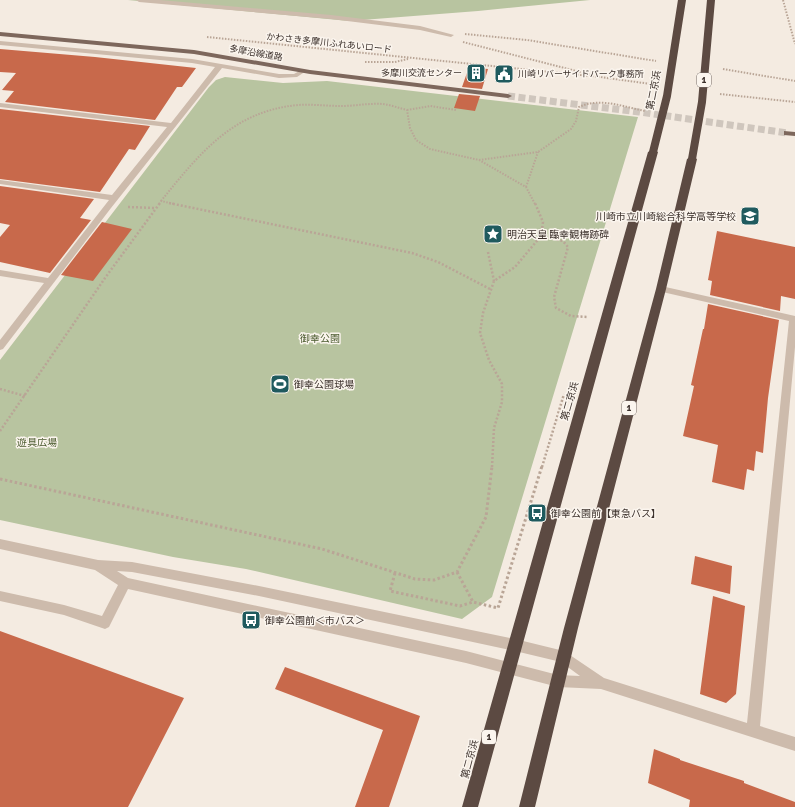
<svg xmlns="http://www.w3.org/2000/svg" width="795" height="807" font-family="Signika,'Noto Sans JP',sans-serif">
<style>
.green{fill:#b8c4a0}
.building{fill:#c8694b}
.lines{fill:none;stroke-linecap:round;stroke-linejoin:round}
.major-tunnel{stroke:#cfc6bd;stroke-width:7;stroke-dasharray:7 3.5;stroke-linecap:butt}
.path-far2{stroke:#b9a596;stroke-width:2;stroke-dasharray:1.5 1.5;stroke-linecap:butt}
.path-far1{stroke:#b9a596;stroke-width:2.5;stroke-dasharray:2 2;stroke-linecap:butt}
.path{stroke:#b9a596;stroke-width:3;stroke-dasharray:2.5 2.5;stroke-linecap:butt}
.minor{fill:#cdbbac;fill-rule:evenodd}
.major{fill:#7d675c;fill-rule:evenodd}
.highway{fill:#5c4a42;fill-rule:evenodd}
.highway-bridge{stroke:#5c4a42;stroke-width:8}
.labels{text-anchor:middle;stroke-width:3;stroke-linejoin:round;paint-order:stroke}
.far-street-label{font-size:9px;fill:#3b302b;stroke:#fbf5ee}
.far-poi-label{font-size:9px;fill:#3b302b;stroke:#fbf5ee;text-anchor:end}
.shield{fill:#fbf5ee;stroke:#756b66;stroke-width:1}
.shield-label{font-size:9px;font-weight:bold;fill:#3b302b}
.street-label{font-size:10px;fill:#3b302b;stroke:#fbf5ee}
.poi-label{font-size:10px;fill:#3b302b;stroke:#fbf5ee;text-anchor:start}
.park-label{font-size:10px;fill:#4a5a2e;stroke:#fbf5ee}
</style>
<rect width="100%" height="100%" fill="#f4ebe1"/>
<path class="green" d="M128,0H590L478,11L349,21Z
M225,77L283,83L327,81L638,117L492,597L462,619L246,569L173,557L0,520V360L209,87L216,80Z"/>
<path class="building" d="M0,49L95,57L196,68L182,87H177L155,120L5,102L14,91L2,90L16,73L0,72Z
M469,67L488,69L482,89L462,87Z
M459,94L480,96L475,111L454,108Z
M0,109L150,126L135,150L129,149L100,192L0,179Z
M0,186L94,199L80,218L91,220L50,273L0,262V237L10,225L0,223Z
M102,222L132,229L93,281L61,275Z
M717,231L795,247V299L781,296L780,311L710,295L712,281L708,280Z
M708,304L779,320L768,398L763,453L756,451L754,471L747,469L744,490L712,482L718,445L683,436L694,386L691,385L703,329H704Z
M695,556L732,566L730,594L691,584Z
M713,596L745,606L736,694L726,703L700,694Z
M0,631L184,698L128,807H0Z
M285,667L420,716L389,807H355L383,730L275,689Z
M654,749L680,759V760L744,781V783L795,802V807H689L690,800L648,783Z"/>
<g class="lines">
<path class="major-tunnel" d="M508,96L639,112L787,133"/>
<path class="path-far2" d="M783,0L795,44
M465,34L527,40L656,61
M207,37L600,77L651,84
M463,42L592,75
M365,62H395L408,59
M723,69L795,81
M720,94L795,102
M407,110L430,106L456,110
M479,160L538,152L571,129L576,121L579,107C600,97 624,107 645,111
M526,187L538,152
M161,201C200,153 233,111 298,105C312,104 327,106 341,106C355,106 369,103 383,104C391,105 399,108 407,110L410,128L416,140L430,149L479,160L526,187L535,204
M159,204L161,201L174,204"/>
<path class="path-far1" d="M169,203L412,253L438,262L490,289
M128,207L155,208
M541,236L563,241L568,247L554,297L556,308L571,316L587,317
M488,252L494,281
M0,389L25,396
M0,431L105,278L160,203
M492,467L494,428L502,402V384L489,360L480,333L483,313L494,281L515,267L541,236L543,222L535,203
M542,467L564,394"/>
<path class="path" d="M0,479L322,549L415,579L434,580L457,572L486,517L492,466
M457,572L473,602
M395,573L390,591L460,606L473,602L498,608L542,466"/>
<path class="minor" d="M136,0H160L331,15L420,26L454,35L451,37L420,30L331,19L139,2Z
M0,41L192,59L279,74H294L303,69L306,71L297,77L279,78L222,68L111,208L3,349L0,350V340L44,283L0,276V270L48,278L109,200L0,184V180L112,195L167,127L0,107V103L171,123L215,67L192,63L0,45Z
M661,286L795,316V347L760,726L795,737V751L601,689L558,687L466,663L128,589L109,627L105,629L64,615L0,601V591L64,605L102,616L118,585L95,570L0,549V539L98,560L132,562L259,586L515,639L564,651L604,678L747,723L789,321L658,291L657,289L658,287ZM117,571L132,572L259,596L515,651L561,662L580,676L558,675L466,651L128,578Z"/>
<path class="major" d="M0,32L194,50L310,70L508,94L512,96L508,98L310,74L194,54L0,36Z
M784,131L795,132V136L784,135Z"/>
<path class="highway" d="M653,149L658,152L478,807H462L648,152Z
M692,156L697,159L666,289L578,628L535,807H519L564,628L656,289L687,159Z"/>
<path class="highway-bridge" d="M653,152L667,96L682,0
M692,159L702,102L711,0"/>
</g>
<defs>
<symbol id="building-square" viewBox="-11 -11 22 22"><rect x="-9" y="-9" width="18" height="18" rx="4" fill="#1f5a5e" stroke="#fbf5ee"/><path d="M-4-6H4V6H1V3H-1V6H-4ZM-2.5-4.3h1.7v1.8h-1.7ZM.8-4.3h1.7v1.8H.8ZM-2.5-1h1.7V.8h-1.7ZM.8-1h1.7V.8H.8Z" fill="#fff"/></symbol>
<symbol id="civic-square" viewBox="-11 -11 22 22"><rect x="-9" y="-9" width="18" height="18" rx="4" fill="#1f5a5e" stroke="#fbf5ee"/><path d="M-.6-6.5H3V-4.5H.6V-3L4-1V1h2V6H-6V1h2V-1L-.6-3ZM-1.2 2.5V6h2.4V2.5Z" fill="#fff"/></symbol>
<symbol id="school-square" viewBox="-11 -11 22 22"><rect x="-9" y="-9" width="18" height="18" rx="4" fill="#1f5a5e" stroke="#fbf5ee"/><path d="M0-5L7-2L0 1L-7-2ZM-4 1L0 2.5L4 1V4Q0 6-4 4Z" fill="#fff"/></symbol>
<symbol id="sight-square" viewBox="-11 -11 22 22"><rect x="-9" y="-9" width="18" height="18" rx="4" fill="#1f5a5e" stroke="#fbf5ee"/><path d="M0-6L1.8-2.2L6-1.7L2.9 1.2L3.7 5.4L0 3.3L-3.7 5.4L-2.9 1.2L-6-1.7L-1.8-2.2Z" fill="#fff"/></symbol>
<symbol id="stadium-square" viewBox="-11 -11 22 22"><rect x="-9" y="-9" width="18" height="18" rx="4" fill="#1f5a5e" stroke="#fbf5ee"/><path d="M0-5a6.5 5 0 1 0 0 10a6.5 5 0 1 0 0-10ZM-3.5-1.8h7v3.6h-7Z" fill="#fff"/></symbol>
<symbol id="bus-square" viewBox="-11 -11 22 22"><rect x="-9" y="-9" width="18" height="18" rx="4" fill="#1f5a5e" stroke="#fbf5ee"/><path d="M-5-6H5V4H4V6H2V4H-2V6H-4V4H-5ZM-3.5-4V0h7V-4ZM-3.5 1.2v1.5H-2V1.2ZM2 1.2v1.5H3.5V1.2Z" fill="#fff"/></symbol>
</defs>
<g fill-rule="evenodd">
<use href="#building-square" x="465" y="62" width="22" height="22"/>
<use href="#civic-square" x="493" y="63" width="22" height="22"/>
<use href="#school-square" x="739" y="205" width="22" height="22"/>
<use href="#sight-square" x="482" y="223" width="22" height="22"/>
<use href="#stadium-square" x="269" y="373" width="22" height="22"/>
<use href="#bus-square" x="526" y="502" width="22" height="22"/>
<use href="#bus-square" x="240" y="609" width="22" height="22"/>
</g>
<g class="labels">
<g class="far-street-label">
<text transform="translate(329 43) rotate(6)" y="3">かわさき多摩川ふれあいロード</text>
<text transform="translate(256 53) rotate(10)" y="3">多摩沿線道路</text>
</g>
<g class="far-poi-label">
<text x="462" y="76">多摩川交流センター</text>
<text x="518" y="77" text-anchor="start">川崎リバーサイドパーク事務所</text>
</g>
<g class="shield">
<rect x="697" y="73" width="14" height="14" rx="3"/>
<rect x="622" y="401" width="14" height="14" rx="3"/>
<rect x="482" y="730" width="14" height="14" rx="3"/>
</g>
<g class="shield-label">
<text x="704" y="83">1</text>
<text x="629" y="411">1</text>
<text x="489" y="740">1</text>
</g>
<g class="street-label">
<text transform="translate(653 90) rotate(-79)" y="4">第二京浜</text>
<text transform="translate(569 401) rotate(-74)" y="4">第二京浜</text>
<text transform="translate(469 759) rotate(-75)" y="4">第二京浜</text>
</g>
<g class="poi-label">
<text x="736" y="220" text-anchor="end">川崎市立川崎総合科学高等学校</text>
<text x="507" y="238">明治天皇 臨幸観梅跡碑</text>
<text x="294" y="388">御幸公園球場</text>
<text x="551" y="517">御幸公園前【東急バス】</text>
<text x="265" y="624">御幸公園前＜市バス＞</text>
</g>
<g class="park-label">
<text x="320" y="342">御幸公園</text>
<text x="37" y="446">遊具広場</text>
</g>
</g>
</svg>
